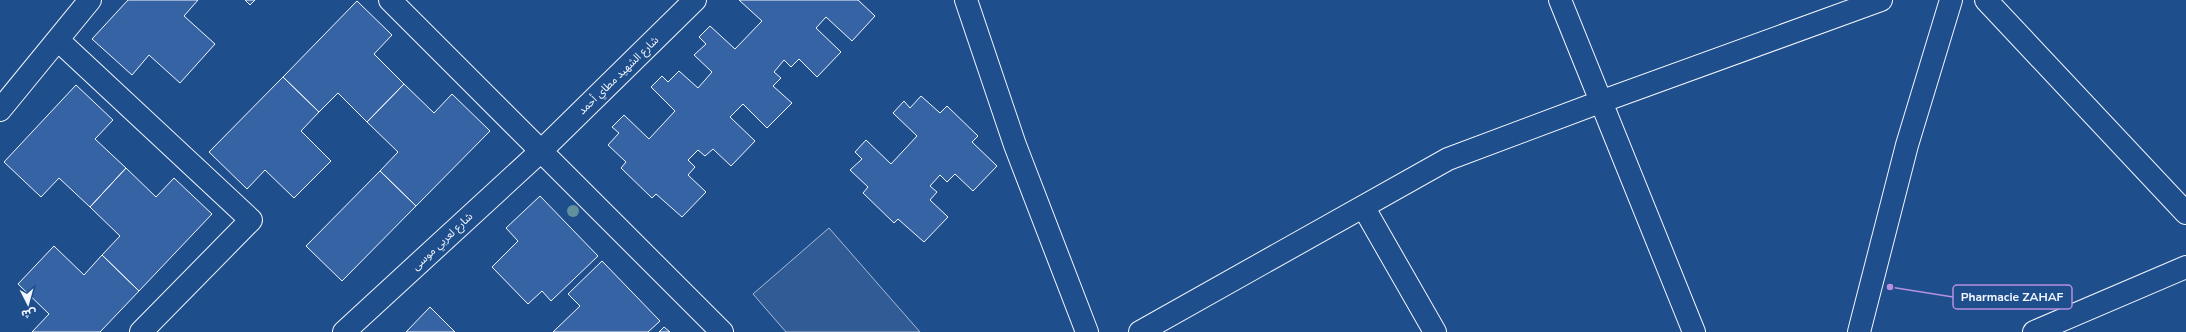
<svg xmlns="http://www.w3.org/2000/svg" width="2186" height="332" font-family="'Nunito Sans','Noto Sans Arabic',sans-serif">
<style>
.built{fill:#305b95;stroke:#a8bbd7}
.building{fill:#3563a3;stroke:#f2f6ff}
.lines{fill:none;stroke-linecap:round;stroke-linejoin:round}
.minor-casing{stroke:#f2f6ff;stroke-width:24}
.minor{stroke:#1f4e8c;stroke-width:22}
.tree{fill:#61919a}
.labels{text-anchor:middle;stroke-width:3;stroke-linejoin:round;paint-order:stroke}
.street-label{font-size:11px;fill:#f2f6ff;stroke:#1f4e8c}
.leader{fill:none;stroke:#b691df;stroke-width:1.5}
.callout-dot{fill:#b691df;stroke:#1f4e8c;stroke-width:1.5}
.callout{fill:#1f4e8c;stroke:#b691df;stroke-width:1.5}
.callout-label{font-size:12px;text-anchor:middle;font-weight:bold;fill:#f2f6ff}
</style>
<rect width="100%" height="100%" fill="#1f4e8c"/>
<path class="built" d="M829,228L920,332H786L753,294Z"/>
<path class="building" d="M128,0H198L184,16L215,44L180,83L149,55L132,75L92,39Z
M245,0H255L250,5Z
M739,0H858L875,16L852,41L826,17L816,28L841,52L817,77L799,59L791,67L784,60L774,72L781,78L773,86L792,103L767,128L743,104L730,117L755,141L731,166L713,149L705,156L698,150L688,160L695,167L688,175L706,192L682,217L656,194L652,198L621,168L626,162L608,145L619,133L612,127L624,115L649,139L675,111L651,87L662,76L668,82L679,71L698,88L712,72L694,55L706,44L699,37L710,26L735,49L762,21Z
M357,1L392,35L374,54L404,84L367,122L338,93L319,112L283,77Z
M283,77L319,112L301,131L331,161L294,198L265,170L247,189L209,152Z
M404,84L434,113L452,94L490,131L416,206L380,171L398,152L367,122Z
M76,85L113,120L95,139L126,168L90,207L59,178L41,197L4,162Z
M921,96L940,113L947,106L978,136L972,142L997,166L973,191L955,174L947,182L940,175L930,186L937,192L930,200L948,217L924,242L898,219L894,223L863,193L868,187L850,170L862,159L855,152L866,140L891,164L917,136L893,113L904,101L910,108Z
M126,168L156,197L174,178L212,214L139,291L102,255L120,236L90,207Z
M380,171L416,206L342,281L306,246Z
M540,196L598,256L551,301L542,291L528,304L492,267L518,241L506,228Z
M54,246L84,275L102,255L139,291L100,332H32L49,314L18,284Z
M602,261L660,321L648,332H553L580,306L568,294Z
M430,307L455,332H406Z
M664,327L670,332H659Z"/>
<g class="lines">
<defs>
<path id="minor" d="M390,0L722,332
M966,0L1015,145L1087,332
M1560,0L1694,332
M1986,0L2186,213
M58,40L251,220L141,332
M0,110L90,0
M1364,208L1435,332
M344,332L541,151L695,0
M1140,332L1448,159L1600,102L1881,0
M1859,332L1907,145L1951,0
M2034,332L2186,267"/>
</defs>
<use href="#minor" class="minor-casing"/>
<use href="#minor" class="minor"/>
</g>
<circle class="tree" cx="573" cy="211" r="6"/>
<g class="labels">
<g class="street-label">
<text transform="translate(618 75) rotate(-44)" y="4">شارع الشهيد مطاي أحمد</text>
<text transform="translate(442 241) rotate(-43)" y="4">شارع لعربي موسى</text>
</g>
</g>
<path class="leader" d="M1890 287L1953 297"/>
<circle class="callout-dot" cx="1890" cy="287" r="4"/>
<rect class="callout" x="1953" y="285" width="119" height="24" rx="4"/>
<g class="callout-label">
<text x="2012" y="301">Pharmacie ZAHAF</text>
</g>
<g transform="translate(28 304) rotate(174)" stroke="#1f4e8c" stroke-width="3" paint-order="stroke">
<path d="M0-3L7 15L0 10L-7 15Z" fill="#f2f6ff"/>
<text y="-6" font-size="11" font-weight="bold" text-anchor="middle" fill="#f2f6ff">ش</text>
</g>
</svg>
